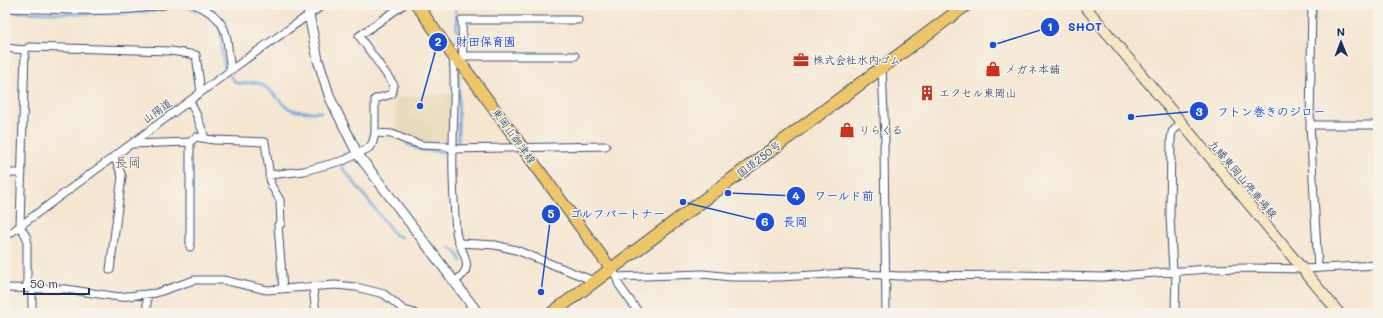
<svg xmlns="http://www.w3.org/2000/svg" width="1383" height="318" font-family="Mali,'Klee One',sans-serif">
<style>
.built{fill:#e8daba}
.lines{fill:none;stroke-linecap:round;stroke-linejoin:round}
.stream{stroke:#6fa9df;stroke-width:2.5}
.minor-casing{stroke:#3c4a6f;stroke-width:9}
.tertiary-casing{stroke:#3c4a6f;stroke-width:11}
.secondary-casing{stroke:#3c4a6f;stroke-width:12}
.primary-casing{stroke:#3c4a6f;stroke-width:13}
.trunk-casing{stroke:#3c4a6f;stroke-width:14}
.minor{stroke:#fff;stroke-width:7}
.tertiary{stroke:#fff;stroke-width:9}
.secondary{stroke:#f7e8c3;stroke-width:10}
.primary{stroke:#ecc669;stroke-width:11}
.trunk{stroke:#ecc669;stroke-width:12}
.labels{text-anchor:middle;stroke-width:3;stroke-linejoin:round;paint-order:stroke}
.poi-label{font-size:11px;fill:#1b2f5e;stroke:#f7f3e8;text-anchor:start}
.street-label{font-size:11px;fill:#1b2f5e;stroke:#f7f3e8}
.quarter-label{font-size:13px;fill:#5b5360;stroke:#f7f3e8}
.leader{fill:none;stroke:#1d4ed8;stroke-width:1.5}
.callout-dot{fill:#1d4ed8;stroke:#f7f3e8;stroke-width:1.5}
.mark-label{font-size:12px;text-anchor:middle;font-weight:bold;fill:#fff}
.callout-label{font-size:12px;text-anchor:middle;font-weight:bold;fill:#1d4ed8;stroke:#f7f3e8;stroke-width:3;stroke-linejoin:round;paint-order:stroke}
</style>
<rect width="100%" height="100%" fill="#f7f3e8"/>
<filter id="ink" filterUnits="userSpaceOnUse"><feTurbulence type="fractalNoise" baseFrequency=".025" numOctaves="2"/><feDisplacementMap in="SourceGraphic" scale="8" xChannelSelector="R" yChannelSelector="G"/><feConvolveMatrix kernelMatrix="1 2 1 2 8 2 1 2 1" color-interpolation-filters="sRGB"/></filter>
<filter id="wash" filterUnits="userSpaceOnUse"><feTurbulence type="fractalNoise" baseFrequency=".012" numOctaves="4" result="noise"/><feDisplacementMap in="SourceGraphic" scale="16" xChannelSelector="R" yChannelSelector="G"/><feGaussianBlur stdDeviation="0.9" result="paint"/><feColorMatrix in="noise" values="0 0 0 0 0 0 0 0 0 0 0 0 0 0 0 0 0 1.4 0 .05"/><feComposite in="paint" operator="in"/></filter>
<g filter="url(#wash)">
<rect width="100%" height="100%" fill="#f5e6d1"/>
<path class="built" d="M452,93L449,145L426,144L396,134L395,98Z"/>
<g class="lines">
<path class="stream" d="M455,5L459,52
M5,12L94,14H124L180,7L190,8L204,13L215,21L220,30L222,54L225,70
M230,76C240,90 245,80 258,83C271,87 278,102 290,109C299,113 312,112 321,112
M407,144L421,150L447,152
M458,146L459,68
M344,153L342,167L395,235L402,237
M450,248C456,251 459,255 461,261"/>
</g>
</g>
<g filter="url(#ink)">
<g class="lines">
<defs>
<path id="minor" d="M196,5C232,21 225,36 231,70
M1312,5L1310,125L1318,268
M5,8C58,9 111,14 164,5
M5,48L25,50L20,226L27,238V288
M25,50L29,47L171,51L196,55L201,92
M453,56C456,87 453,117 453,148C452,175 454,204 456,231C458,253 480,265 454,282
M463,56H575
M463,66L462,20H578
M882,67L885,140L884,146L886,313
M190,101L197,116L205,138
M1310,125H1378
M375,133L392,134L406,140L422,145L444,146L453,149L606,146
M132,144L190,142L196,137L214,140L265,142L271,185L280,200L281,224L278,225L283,289
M5,173H22
M269,175L304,171L345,160L369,148L373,142L375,133V99L392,94L394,85L359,36L403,5
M5,237L246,59L323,5
M459,243L495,245L516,250L594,281
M190,247V142
M110,270L122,176L114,156
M1173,271L1170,216L1171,139L1172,132L1181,123
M615,274L619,285L639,313
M616,277L703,274L731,277H780L847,273L900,276L1017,275L1103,277L1208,269L1248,268L1303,269L1378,265
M5,288L66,289L119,297L156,293L194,280H223L267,290L335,285L356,287L384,294L404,310L414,313
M32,288V313
M313,288L316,313
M147,313V294
M464,313L473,307
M1175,313L1176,271"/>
<path id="tertiary" d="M307,5L318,60L330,98L357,153L478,313"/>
<path id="secondary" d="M1084,5L1339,313"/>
<path id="primary" d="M417,5L453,56L463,66L611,269"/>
<path id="trunk" d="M552,313L966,5"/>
</defs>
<use href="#minor" class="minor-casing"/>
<use href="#tertiary" class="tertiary-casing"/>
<use href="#secondary" class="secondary-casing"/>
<use href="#primary" class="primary-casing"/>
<use href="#trunk" class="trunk-casing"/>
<use href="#minor" class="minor"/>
<use href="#tertiary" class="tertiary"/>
<use href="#secondary" class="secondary"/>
<use href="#primary" class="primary"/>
<use href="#trunk" class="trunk"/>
</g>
</g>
<defs>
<symbol id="office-bare" viewBox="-9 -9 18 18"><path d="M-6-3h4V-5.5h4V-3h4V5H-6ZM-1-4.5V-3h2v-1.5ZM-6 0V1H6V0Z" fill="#c8321e" stroke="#f7f3e8" stroke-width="2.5" paint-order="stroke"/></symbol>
<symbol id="shop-bare" viewBox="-9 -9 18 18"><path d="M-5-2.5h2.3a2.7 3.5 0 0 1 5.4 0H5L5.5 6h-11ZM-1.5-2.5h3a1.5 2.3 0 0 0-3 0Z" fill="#c8321e" stroke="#f7f3e8" stroke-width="2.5" paint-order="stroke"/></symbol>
<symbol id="building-bare" viewBox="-9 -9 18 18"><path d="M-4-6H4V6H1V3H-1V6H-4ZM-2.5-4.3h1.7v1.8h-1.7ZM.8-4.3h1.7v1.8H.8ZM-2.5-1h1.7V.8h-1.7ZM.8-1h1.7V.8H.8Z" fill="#c8321e" stroke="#f7f3e8" stroke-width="2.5" paint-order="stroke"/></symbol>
</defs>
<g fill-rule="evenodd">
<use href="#office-bare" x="790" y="49" width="22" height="22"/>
<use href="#shop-bare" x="982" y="58" width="22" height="22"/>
<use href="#building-bare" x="916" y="82" width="22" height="22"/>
<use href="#shop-bare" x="836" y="119" width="22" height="22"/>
</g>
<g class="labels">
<g class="poi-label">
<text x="813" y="64">株式会社水内ゴム</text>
<text x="1005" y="73">メガネ本舗</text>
<text x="939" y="97">エクセル東岡山</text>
<text x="859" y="134">りらくる</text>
</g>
<g class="street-label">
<text transform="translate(157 111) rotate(-36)" y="4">山陽道</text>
<text transform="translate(514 136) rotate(54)" y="4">東岡山御津線</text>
<text transform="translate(759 159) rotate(-37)" y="4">国道250号</text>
<text transform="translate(1243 179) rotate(50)" y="4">九蟠東岡山停車場線</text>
</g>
<g class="quarter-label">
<text x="128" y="167">長岡</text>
</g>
</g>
<path class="leader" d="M993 45L1050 27M420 106L438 42M1131 117L1199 111M728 193L796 196M541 292L551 214M683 202L765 222"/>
<g class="callout-dot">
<circle cx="993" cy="45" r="4"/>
<circle cx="420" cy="106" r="4"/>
<circle cx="1131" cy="117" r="4"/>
<circle cx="728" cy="193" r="4"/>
<circle cx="541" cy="292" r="4"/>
<circle cx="683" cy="202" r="4"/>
<circle cx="1050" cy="27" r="10"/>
<circle cx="438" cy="42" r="10"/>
<circle cx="1199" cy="111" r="10"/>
<circle cx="796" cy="196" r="10"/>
<circle cx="551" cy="214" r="10"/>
<circle cx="765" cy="222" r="10"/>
</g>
<g class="mark-label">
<text x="1050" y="31">1</text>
<text x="438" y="46">2</text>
<text x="1199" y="116">3</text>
<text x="796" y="200">4</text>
<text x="551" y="218">5</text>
<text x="765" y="226">6</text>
</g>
<g class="callout-label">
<text x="1085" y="31">SHOT</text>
<text x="486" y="46">財田保育園</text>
<text x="1271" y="116">フトン巻きのジロー</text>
<text x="844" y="200">ワールド前</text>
<text x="617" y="218">ゴルフパートナー</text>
<text x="795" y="226">長岡</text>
</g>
<rect width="1383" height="318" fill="none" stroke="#f7f3e8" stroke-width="20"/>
<g transform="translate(1341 42) rotate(359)" stroke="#f7f3e8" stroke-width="3" paint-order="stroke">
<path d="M0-3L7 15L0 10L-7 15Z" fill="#1b2f5e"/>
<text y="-6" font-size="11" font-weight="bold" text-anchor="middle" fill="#1b2f5e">N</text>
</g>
<path d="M24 288v6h65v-6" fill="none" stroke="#1b2f5e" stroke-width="2"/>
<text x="30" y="288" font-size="12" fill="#1b2f5e" stroke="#f7f3e8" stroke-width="3" paint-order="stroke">50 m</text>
</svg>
